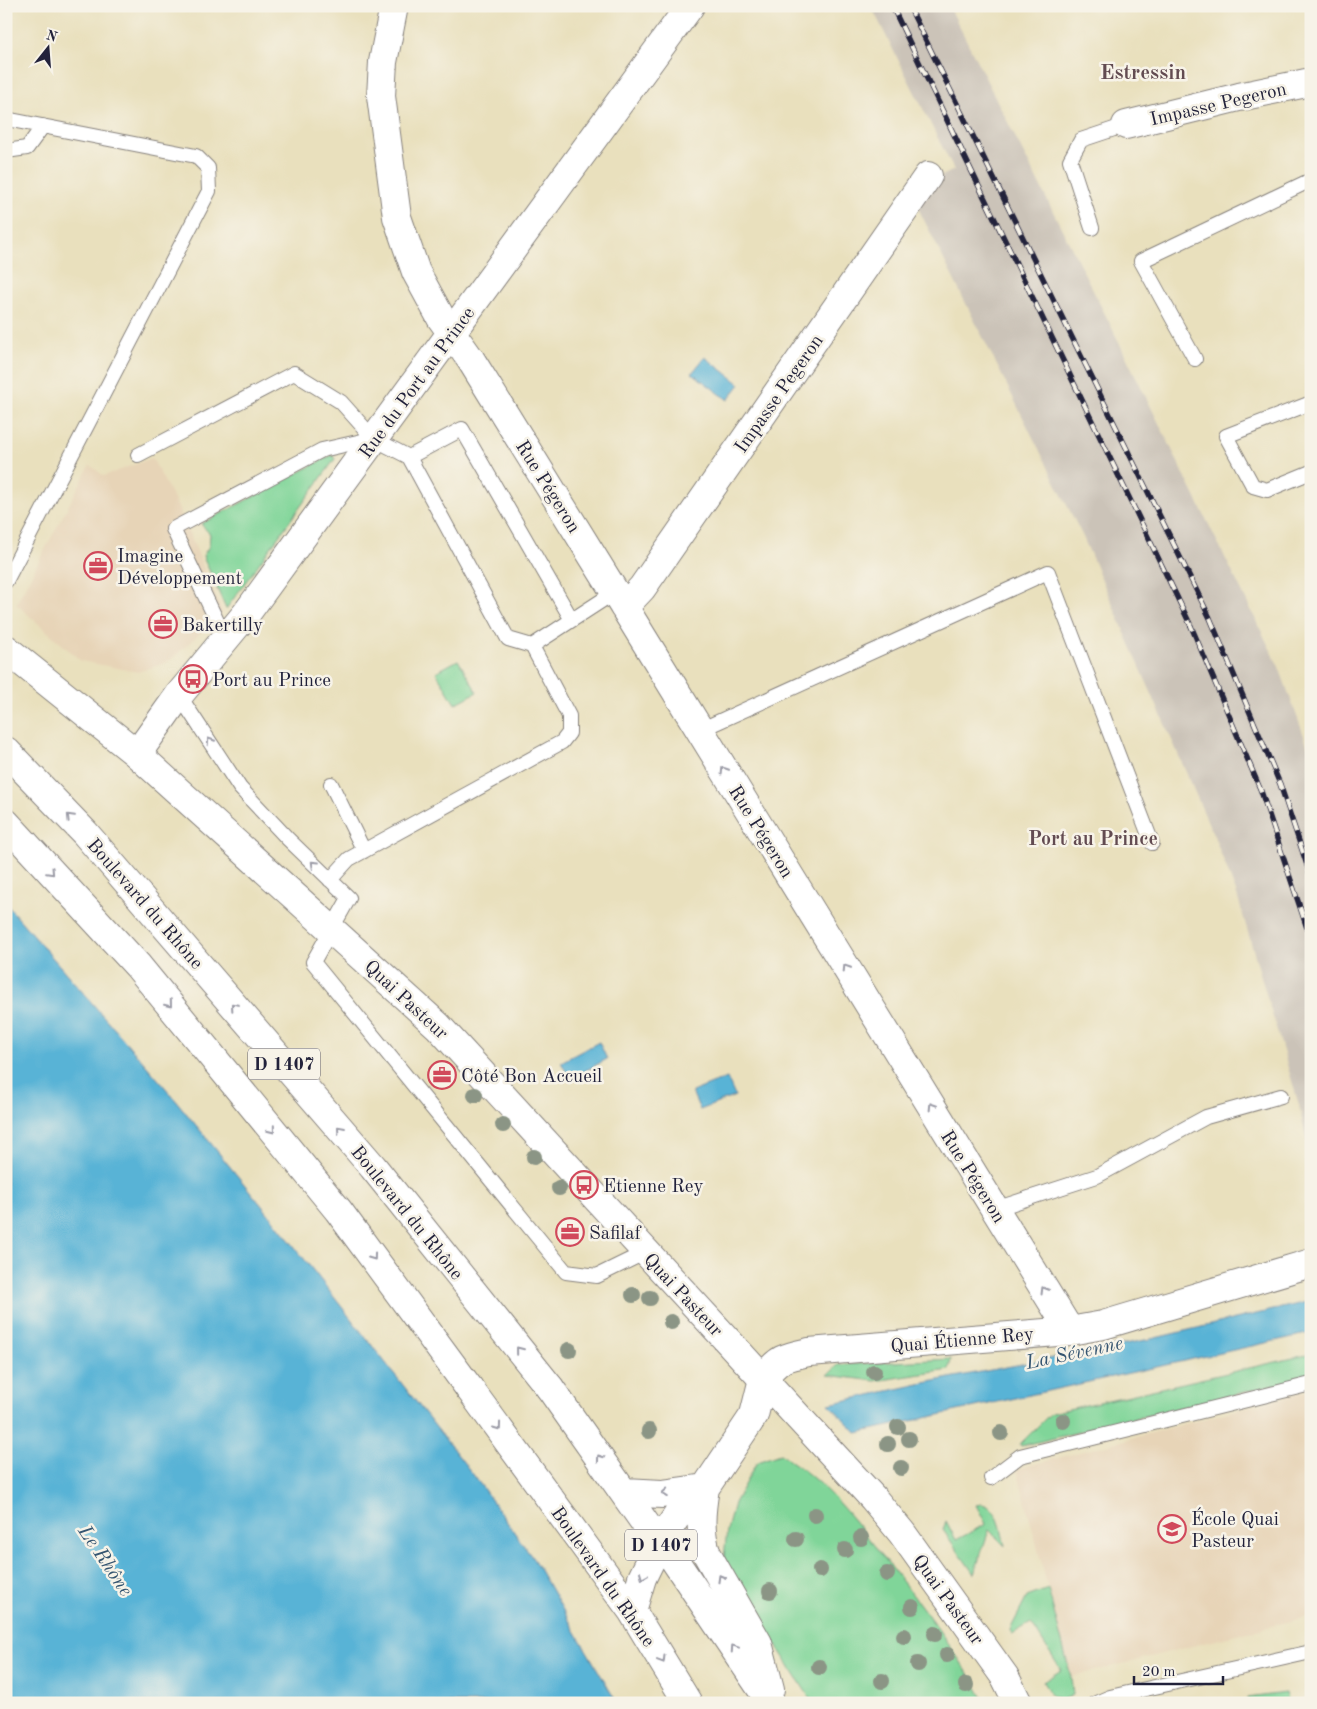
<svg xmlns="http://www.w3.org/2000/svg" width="1317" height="1709" font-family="'Old Standard TT',serif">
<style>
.built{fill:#e7d4b7}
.industrial{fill:#cbc3b8}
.green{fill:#80d599;stroke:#517c6a}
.water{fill:#58b3d6;stroke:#3d6a88}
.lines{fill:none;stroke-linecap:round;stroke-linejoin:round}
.lane-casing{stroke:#86817c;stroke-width:16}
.street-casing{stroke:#86817c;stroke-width:30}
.secondary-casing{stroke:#86817c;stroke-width:30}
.primary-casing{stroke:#86817c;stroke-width:30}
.highway-casing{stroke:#86817c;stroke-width:30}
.lane{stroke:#fff;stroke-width:14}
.street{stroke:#fff;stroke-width:28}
.secondary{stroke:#fff;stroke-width:28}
.primary{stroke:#fff;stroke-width:28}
.highway{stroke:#fff;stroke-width:28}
.rail-casing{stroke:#22223b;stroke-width:5.5}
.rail{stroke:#f7f3e8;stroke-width:4;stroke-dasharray:11;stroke-linecap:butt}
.tree{fill:#8b9585}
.oneway{stroke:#9c9ca7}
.labels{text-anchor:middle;stroke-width:5;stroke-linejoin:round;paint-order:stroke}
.shield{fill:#f7f3e8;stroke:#62616f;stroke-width:1}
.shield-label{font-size:18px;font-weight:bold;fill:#22223b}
.street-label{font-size:19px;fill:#22223b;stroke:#f7f3e8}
.poi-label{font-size:19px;fill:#22223b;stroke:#f7f3e8;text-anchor:start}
.neighbourhood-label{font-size:20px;font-weight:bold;fill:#624b51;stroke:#f7f3e8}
.water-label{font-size:20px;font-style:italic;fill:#355571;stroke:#f7f3e8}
.quarter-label{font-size:21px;font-weight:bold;fill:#624b51;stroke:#f7f3e8}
</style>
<rect width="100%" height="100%" fill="#f7f3e8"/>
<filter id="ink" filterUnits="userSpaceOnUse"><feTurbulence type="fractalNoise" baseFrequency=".02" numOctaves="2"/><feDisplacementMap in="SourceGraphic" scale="10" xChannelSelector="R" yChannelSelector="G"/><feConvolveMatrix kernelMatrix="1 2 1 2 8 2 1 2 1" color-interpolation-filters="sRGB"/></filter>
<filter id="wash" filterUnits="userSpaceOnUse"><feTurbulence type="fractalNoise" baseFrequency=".0096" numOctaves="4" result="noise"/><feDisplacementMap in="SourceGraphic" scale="20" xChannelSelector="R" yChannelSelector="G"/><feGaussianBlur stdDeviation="1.12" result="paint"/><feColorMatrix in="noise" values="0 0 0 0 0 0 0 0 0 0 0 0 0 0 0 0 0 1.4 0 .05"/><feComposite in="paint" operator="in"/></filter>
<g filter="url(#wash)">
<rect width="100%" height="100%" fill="#e9e0bd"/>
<path class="built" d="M152,458L180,511L223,613L168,662L138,672L81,661L16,604L90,465L104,476Z
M1311,1390V1616L1071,1677L1017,1469Z"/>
<path class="industrial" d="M871,6H949L1109,322L1279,667L1311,755V1162L1299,1105L1237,895L1214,836L1083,537L915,202L936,179L954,170Z"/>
<path class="green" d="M332,455L335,459L226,609L203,556L209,546L210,534L201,524Z
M458,660L477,692L455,704L436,672Z
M1311,1354V1376L1021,1446L1020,1444L1051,1413Z
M951,1359L949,1370L875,1381L828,1375L838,1365Z
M780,1454C824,1480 854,1520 885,1559C921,1605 957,1652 986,1703H813L733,1578L724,1557L727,1530L734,1503L757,1462Z
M982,1504C1000,1508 1001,1531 1005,1546L989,1530L974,1574L943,1530L946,1521L956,1540L986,1524L976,1505Z
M1048,1589L1071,1677L1073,1695L1062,1700L1051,1695L1043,1682L1061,1670L1031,1623L1012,1634L1010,1630L1027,1597Z
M1285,1693L1288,1703H1249L1248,1698Z"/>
<path class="water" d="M705,357L740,384L728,400L692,373Z
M6,904L164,1086L276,1223L475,1477L534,1560L617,1703H6Z
M599,1042L607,1059L570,1079L561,1062Z
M727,1078L735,1096L700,1110L692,1092Z
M1311,1301V1333L857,1433L829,1404L924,1383L1151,1339Z"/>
</g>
<g filter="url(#ink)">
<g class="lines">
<defs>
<path id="lane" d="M6,119L196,156L208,168L209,191L6,581
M6,151L27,148L43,126
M1092,228L1070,160L1081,140L1126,125
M1195,359L1141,261L1311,180
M1311,403L1226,436L1253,486L1267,490L1311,472
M138,455L294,373L341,402L374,439L409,457L508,639L532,646L569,716V733L562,742L349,859L330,880
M409,457L462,429L572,620
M226,640L173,529L322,450L371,439
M532,646L615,592
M179,695L240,788L288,839L349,898L313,962L566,1272L597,1276L646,1252
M700,730L1048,572L1152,843
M331,784L364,851
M995,1209L1097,1176L1206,1117L1281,1096
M991,1478L1020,1456L1311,1384
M1096,1703L1110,1697L1311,1652"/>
<path id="street" d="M394,6L383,62L381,96L397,217L416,272L441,318L471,360L624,607L1070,1331
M1126,125L1239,97L1311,82
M624,607L642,588L928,176
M137,754L179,695L246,614L690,6
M1018,1703L1005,1677L902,1533L873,1498L763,1379C778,1358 785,1357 809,1352L1070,1331L1103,1325L1311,1263"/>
<path id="secondary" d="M6,649L137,754L438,1026L763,1379"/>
<path id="primary" d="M469,1388L632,1611L688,1703
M550,1388L659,1543L673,1558L771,1703
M705,1488C701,1512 699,1531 707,1554L758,1643L770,1689
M625,1492L662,1494L705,1488
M632,1611L642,1578L659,1543L679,1513L705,1488L754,1415L763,1379"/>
<path id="highway" d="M6,751L85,833L373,1167L550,1388
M6,823L138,966L338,1210L469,1388"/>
</defs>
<use href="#lane" class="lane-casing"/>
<use href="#street" class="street-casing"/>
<use href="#secondary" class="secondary-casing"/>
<use href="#primary" class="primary-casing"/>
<use href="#highway" class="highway-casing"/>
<use href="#lane" class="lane"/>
<use href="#street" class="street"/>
<use href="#secondary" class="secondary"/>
<use href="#primary" class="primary"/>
<use href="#highway" class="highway"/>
<defs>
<path id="rail" d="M892,6L1191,626L1261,791L1311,940
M909,6L1210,618L1280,784L1311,877"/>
</defs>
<use href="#rail" class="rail-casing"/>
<use href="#rail" class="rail"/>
</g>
<g class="tree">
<circle cx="475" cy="1095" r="8"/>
<circle cx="503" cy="1125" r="8"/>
<circle cx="534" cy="1157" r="8"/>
<circle cx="559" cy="1188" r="8"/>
<circle cx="633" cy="1295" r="8"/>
<circle cx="650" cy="1298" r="8"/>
<circle cx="671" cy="1322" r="8"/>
<circle cx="569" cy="1350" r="8"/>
<circle cx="874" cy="1372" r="8"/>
<circle cx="1063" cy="1421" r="8"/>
<circle cx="898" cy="1427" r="8"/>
<circle cx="649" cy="1431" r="8"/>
<circle cx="1001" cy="1433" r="8"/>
<circle cx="909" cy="1439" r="8"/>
<circle cx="888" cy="1444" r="8"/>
<circle cx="901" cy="1468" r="8"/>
<circle cx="815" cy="1515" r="8"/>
<circle cx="861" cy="1538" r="8"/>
<circle cx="796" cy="1539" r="8"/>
<circle cx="845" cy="1550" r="8"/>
<circle cx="820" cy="1570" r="8"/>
<circle cx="887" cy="1574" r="8"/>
<circle cx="770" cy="1591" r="8"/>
<circle cx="912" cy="1607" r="8"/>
<circle cx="935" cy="1634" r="8"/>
<circle cx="904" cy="1636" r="8"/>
<circle cx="947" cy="1655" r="8"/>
<circle cx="918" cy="1664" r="8"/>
<circle cx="819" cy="1667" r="8"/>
<circle cx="882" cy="1681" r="8"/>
<circle cx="966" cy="1685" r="8"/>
</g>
<defs><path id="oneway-chevron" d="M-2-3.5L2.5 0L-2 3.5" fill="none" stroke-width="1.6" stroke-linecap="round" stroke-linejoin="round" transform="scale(1.25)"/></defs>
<g class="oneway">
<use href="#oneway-chevron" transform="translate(210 741) rotate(-123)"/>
<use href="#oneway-chevron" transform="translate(724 770) rotate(-122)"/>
<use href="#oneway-chevron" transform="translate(70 817) rotate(-134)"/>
<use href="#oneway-chevron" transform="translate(314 864) rotate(-136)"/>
<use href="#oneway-chevron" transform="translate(51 872) rotate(47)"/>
<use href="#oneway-chevron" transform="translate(846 968) rotate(-122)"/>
<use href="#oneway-chevron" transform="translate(169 1004) rotate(51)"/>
<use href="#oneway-chevron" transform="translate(234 1006) rotate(-131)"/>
<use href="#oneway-chevron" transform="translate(932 1106) rotate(-122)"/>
<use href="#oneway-chevron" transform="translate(340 1129) rotate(-131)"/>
<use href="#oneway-chevron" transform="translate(272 1130) rotate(51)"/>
<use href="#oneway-chevron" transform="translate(373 1257) rotate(54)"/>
<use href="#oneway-chevron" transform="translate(1044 1290) rotate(-121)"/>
<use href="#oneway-chevron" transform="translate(519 1350) rotate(-129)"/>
<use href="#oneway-chevron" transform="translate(498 1427) rotate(54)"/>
<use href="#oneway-chevron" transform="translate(600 1458) rotate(-126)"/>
<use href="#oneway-chevron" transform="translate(665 1493) rotate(176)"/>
<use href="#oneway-chevron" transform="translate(643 1576) rotate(112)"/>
<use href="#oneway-chevron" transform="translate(721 1578) rotate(-120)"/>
<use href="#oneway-chevron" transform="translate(734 1648) rotate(-124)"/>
<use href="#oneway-chevron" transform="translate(662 1660) rotate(59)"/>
</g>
</g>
<defs>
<symbol id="office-ring" viewBox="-11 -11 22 22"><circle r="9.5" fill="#f7f3e8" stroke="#d1495b" stroke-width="1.5"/><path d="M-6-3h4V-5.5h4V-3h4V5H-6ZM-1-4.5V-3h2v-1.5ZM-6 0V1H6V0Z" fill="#d1495b"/></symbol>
<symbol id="bus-ring" viewBox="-11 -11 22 22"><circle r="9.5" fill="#f7f3e8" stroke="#d1495b" stroke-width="1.5"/><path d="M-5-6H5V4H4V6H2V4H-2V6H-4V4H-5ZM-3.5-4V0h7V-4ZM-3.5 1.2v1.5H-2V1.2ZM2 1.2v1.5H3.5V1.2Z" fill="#d1495b"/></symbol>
<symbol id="school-ring" viewBox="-11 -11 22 22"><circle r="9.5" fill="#f7f3e8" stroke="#d1495b" stroke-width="1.5"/><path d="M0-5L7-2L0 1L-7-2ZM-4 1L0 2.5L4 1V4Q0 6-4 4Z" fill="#d1495b"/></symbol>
</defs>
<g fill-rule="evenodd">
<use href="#office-ring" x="82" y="550" width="32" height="32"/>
<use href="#office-ring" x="147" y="608" width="32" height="32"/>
<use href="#bus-ring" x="177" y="663" width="32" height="32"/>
<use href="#office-ring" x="426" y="1059" width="32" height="32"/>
<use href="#bus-ring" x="568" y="1169" width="32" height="32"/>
<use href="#office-ring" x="554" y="1216" width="32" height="32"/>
<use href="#school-ring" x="1156" y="1513" width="32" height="32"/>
</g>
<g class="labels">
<g class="shield">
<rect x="248" y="1048.5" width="72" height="31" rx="4"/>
<rect x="625" y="1529.5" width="72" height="31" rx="4"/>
</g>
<g class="shield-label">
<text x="284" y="1070">D 1407</text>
<text x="661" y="1551">D 1407</text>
</g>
<g class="street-label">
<text transform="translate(1218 103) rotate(-13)" y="7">Impasse Pegeron</text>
<text transform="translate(416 382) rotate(-54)" y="7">Rue du Port au Prince</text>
<text transform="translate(778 393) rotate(-55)" y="7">Impasse Pegeron</text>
<text transform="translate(549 486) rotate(58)" y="7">Rue Pégeron</text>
<text transform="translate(762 831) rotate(58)" y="7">Rue Pégeron</text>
<text transform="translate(146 903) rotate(49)" y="7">Boulevard du Rhône</text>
<text transform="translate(407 999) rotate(43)" y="7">Quai Pasteur</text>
<text transform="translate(974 1176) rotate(58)" y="7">Rue Pégeron</text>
<text transform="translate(408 1212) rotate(51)" y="7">Boulevard du Rhône</text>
<text transform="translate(684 1294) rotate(47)" y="7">Quai Pasteur</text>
<text transform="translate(962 1339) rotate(-5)" y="7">Quai Étienne Rey</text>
<text transform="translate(604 1576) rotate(55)" y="7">Boulevard du Rhône</text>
<text transform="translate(949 1599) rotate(54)" y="7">Quai Pasteur</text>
</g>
<g class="poi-label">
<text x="117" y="562">Imagine<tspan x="117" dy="22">Développement</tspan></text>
<text x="182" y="631">Bakertilly</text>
<text x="212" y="686">Port au Prince</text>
<text x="461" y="1082">Côté Bon Accueil</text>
<text x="603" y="1192">Etienne Rey</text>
<text x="589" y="1239">Safilaf</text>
<text x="1191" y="1525">École Quai<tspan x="1191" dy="22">Pasteur</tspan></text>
</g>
<g class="neighbourhood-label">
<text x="1093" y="845">Port au Prince</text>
</g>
<g class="water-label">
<text transform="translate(1074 1352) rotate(-12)" y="7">La Sévenne</text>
<text transform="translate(106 1560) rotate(56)" y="7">Le Rhône</text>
</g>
<g class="quarter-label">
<text x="1143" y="79">Estressin</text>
</g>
</g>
<rect width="1317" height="1709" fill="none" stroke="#f7f3e8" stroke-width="25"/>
<g transform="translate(48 48) rotate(17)" stroke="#f7f3e8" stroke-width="4" paint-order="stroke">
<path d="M0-4L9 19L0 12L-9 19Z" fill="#22223b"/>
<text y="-8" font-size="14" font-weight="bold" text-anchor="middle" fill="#22223b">N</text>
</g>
<path d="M1134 1676v8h89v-8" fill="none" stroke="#22223b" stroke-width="2.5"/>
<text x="1142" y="1676" font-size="15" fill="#22223b" stroke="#f7f3e8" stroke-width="4" paint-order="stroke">20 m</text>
</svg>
